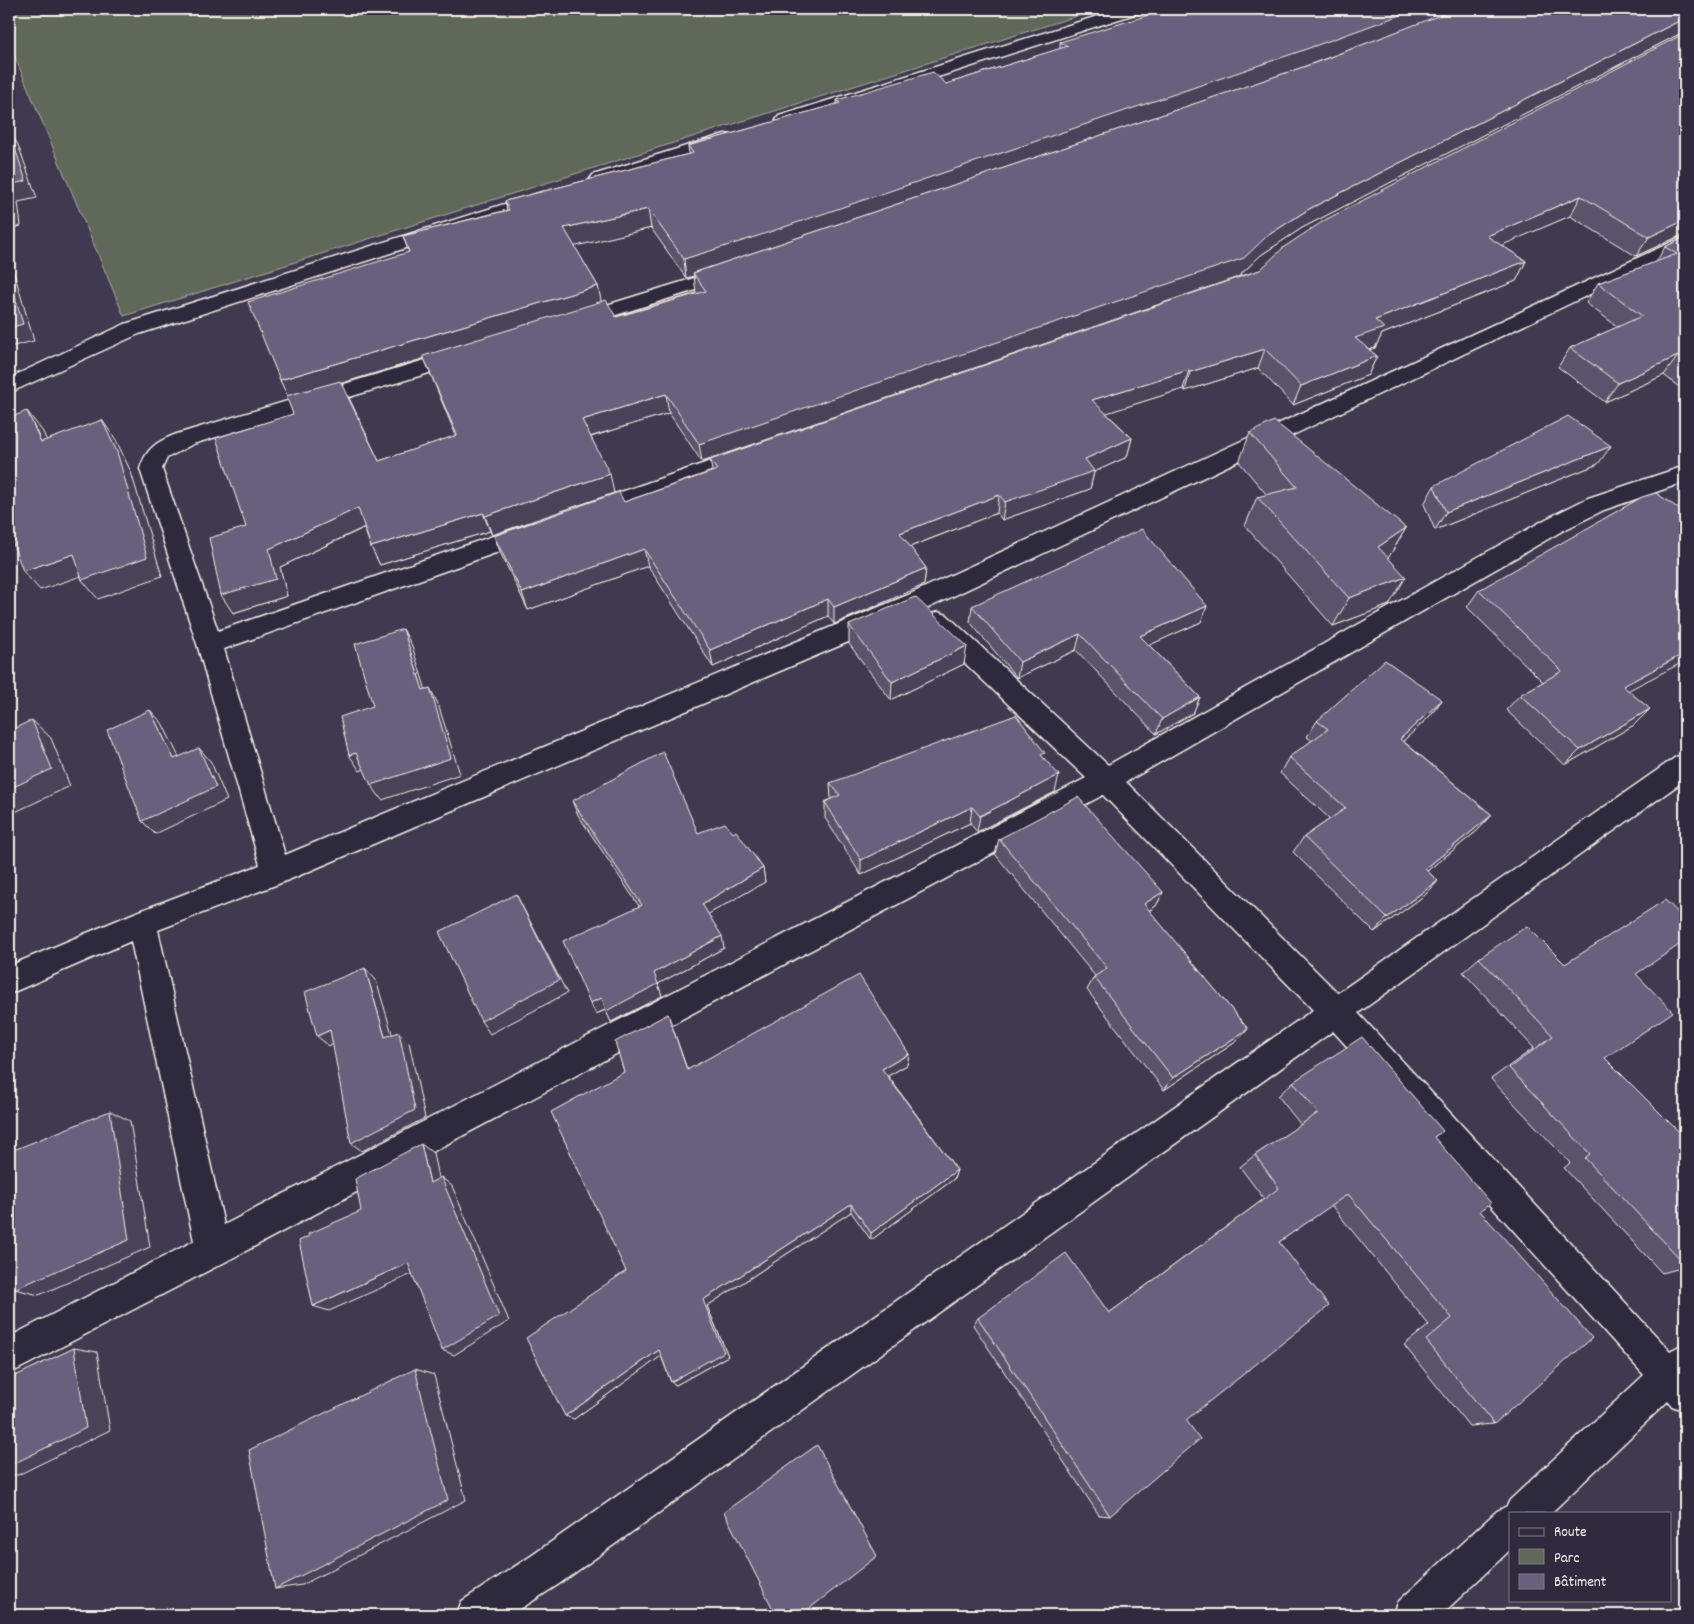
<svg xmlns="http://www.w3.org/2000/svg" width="1694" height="1624" font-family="Dekko,sans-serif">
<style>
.green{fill:#61685a;stroke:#aaaca1}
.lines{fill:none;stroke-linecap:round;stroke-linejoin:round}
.minor-casing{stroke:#f4f1e8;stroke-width:3}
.minor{fill:#2f2a3d;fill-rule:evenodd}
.wall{fill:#5a536c;stroke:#f4f1e8;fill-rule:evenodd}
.shaded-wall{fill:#4a4358;stroke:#f4f1e8}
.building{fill:#69607e;stroke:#f4f1e8}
</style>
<rect width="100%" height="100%" fill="#403a50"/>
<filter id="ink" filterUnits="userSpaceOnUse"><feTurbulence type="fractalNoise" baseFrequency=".02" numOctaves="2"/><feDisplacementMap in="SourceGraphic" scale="10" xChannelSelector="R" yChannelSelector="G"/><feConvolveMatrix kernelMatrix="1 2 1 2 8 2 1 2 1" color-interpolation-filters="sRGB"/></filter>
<g filter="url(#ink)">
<path class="green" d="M9,9H1099L124,316L9,43Z"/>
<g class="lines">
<defs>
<path id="minor" d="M1120,9H1143L1141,12L791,124H779L776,120L779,116Z
M725,134L731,135L734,139L731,143L605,183H593L590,179L593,175Z
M542,192L549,194L551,198L549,202L139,334L9,393V378L125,324Z
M1685,236V249L926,609L286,881L158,930L224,1225L1086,778L929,629L926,622L929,615L938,612L947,615L1108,765L1546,519L1588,498L1685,466V482L1604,510L1562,531L1126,782L1338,993L1676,757L1685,754V780L1358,1013L1670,1351L1685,1343V1411L1672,1406L1668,1401L1551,1513H1510V1550L1441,1615H1393L1399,1601L1497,1511L1507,1506L1510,1500L1644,1375L1333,1031L559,1584L511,1615H456L462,1601L531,1556L1313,1010L1103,795L225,1262L9,1374V1337L194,1241L131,941L9,994V966L132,914L260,865L197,644L140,469C146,448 158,441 177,434L455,351L462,349L469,351L472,356L469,361L193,444L167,458L162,469L218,631L525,525L533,522L541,525L545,531L541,537L224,649L285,855L908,595Z
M730,267L737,269L740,273L737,277L578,327L571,326L568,321L571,316Z
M746,449L754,452L757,457L754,462L588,520L580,518L576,512L580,506Z"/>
</defs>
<use href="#minor" class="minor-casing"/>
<use href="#minor" class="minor"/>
</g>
<path class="wall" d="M1685,9V31L1302,228L1261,255L1238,277L1260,270L1685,33V235L1684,234L1636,256L1570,216L1501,245L1526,261L1516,281L1382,334L1375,348L1369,350L1377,356L1368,375L1293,405L1258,368L1185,391L1183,389L1106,413L1132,438L1127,457L1094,472L1090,489L1002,520L997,513L910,547L926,568L924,585L834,624L828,616L713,667L648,566L528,610L501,554L494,536L624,502L712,471L710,460L1178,298L702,462L669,413L591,437L614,493L492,535L490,531L380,565L371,547L364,528L280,567L287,596L233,613L246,527L293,414L288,396L280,380L409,253L403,236L507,210L505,201L689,154L688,146L837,104V100L946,84L1060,49V42ZM651,228L686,278L694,276L696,293L616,317L601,302L598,286L574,246ZM424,358L456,436L379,461L342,383Z
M1685,237V392L1664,375L1605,402L1558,367L1570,348L1618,327L1586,303L1598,283L1656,262L1665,247Z
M1250,433L1406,528L1388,558L1389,605L1333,626L1245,526L1257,497L1267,495L1239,462Z
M1598,464L1435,530L1424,504L1434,486Z
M1479,590L1628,691L1650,709L1634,725L1565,765L1506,710L1520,695L1543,682L1467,607Z
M972,606H1207L1201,622L1149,645L1200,697L1193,713L1156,734L1076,650L1017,678L970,622Z
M849,625L964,664L891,700L849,644Z
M1442,700L1429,717L1403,741L1492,815L1477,831L1427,871L1438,881L1425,895L1374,932L1293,852L1304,837L1330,819L1280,773L1289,757L1312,741L1307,737L1317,721Z
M1044,758L1055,792L977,832L970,823L861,875L825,818V802L831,799L830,783Z
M572,801L698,833H733L763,868L765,882L708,914L724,948L658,984L662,996L611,1022L606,1010L596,1014L639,906L578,815Z
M999,839L1163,892L1156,906L1149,911L1248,1029L1237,1041L1164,1090L1087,990L1094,977L1095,976L995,854Z
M1479,958L1565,964L1636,974L1605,1058L1685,1138V1267L1662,1273L1564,1168L1570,1163L1491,1079L1534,1048L1463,972Z
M668,1014L687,1069L909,1054L907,1065L888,1076L957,1170L954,1179L871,1240L851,1212L707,1306L728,1356L676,1385L671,1382L661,1356L574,1419L626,1271L624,1072Z
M1293,1082L1434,1137L1480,1211L1494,1424L1469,1426L1404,1345L1429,1325L1331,1205L1279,1242L1186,1420L1110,1516L1099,1515L973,1325L978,1318L1109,1313L1264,1199L1240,1167L1255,1155L1301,1125L1278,1096Z"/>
<path class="shaded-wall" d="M1417,9H1460L1292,71L693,273L694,276L686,278L684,259Z
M1685,18V31L1302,228L1261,255L1238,277L702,462L699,444L1267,236L1309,209Z
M9,129L18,145L37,198L18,202L21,226L9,229Z
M1581,196L1570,216L1477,256L1487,236Z
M648,209L651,228L568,248L564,228Z
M1685,220V233L1684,234L1636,256L1649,237Z
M9,255L34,341L9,347Z
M1526,261L1516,281L1382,334L1375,348L1346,357L1355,338L1375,320Z
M598,286L602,305L289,399L280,380Z
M1265,349L1258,368L1185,391L1190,372Z
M1377,356L1368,375L1293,405L1301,386Z
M1678,356L1664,375L1605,402L1618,383Z
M1189,370L1183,389L1088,419L1092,400Z
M666,394L669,413L586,438L582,420Z
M27,411L43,432L56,462L41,442Z
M102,420L116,440L131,472L162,576L98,599L82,580Z
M1132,438L1127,457L1094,472L1090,489L1002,520L1005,502L1085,459Z
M1611,446L1598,464L1435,530L1446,512Z
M610,474L614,493L492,535L485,516Z
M999,495L997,513L899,551L900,533Z
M358,508L367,526L280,567L287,596L233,613L221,595L269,549Z
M483,513L490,531L380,565L371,547Z
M1406,528L1389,557L1362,575L1378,547Z
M644,549L648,566L528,610L522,593Z
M74,554L90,573L40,590L23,571Z
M926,568L924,585L834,624V607Z
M1406,577L1389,605L1333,626L1349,598Z
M828,599V616L713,667L710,650Z
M1207,606L1201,622L1134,652L1140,636Z
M403,629L412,646L431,706L423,690Z
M1080,634L1076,650L1017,678L1020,662Z
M967,646L964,664L891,700L892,682Z
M1685,653V661L1608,701L1623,686Z
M430,688L438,704L460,774L382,800L371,785Z
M1200,697L1193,713L1156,734L1162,719Z
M1442,700L1429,717L1388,755L1400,739Z
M1650,709L1634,725L1565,765L1580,750Z
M150,710L162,723L187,773L174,759Z
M32,720L51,738L70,786L9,815V789Z
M199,748L211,762L227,800L155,834L142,821Z
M356,753L367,768L360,771L349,755Z
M1059,775L1055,792L977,832L980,816Z
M972,807L970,823L861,875V860Z
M1492,815L1477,831L1412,883L1425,869Z
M763,868L765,882L705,916L702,904Z
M1438,881L1425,895L1374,932L1387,918Z
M1163,892L1156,906L1136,919L1144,904Z
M516,894L567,993L490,1034L481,1021Z
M722,936L724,948L658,984L662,996L611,1022L606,1011L654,973Z
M365,968L376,980L396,1047L385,1037Z
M602,998L607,1009L596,1014L590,1003Z
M1248,1029L1237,1041L1164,1090L1173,1078Z
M330,1030L342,1040L329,1046L317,1036Z
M399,1032L409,1042L425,1118L362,1151L351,1143Z
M909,1054L907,1065L881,1080L882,1069Z
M110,1111L130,1121L150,1247L39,1295L14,1289Z
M421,1144L433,1153L441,1192L430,1183Z
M957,1170L954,1179L871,1240V1233Z
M441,1177L452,1186L509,1321L454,1355L442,1350Z
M851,1204V1212L707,1306L728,1356L676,1385L671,1382L703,1300Z
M408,1263L421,1270L329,1311L313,1306Z
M74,1348L97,1352L110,1430L18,1475H9V1466Z
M659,1350L664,1354L574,1419L565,1416Z
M415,1369L434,1375L466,1500L302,1585L275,1589Z"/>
<path class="building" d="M1163,9H1417L1298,52L749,239L684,259L648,209L564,228L598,286L280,380L248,302L409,252L403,236L509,210L505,201L693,153L688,146L840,103L837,100L933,72L946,84L1068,46L1060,42L1142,17Z
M1456,9H1685V18L1309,209L1267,236L1244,258L699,444L666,394L582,420L610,474L485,516L483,513L371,547L358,508L269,549L276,579L221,595L209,538L246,527L216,438L293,414L286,396L340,381L379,461L457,435L423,356L606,300L616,317L706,291L693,273L1312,64Z
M1685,33V220L1649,237L1581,196L1487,236L1526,261L1375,320L1384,328L1355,338L1377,356L1301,386L1265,349L1190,372L1189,370L1092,400L1132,438L1085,459L1094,471L1005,502L999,495L900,533L926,568L834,607L828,599L710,650L644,549L522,593L494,536L619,492L624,502L717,470L710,460L1260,270L1284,247L1325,220Z
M9,130L26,181L9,185Z
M9,197L10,209H9Z
M1685,237V361L1678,356L1618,383L1570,348L1642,316L1598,283L1677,254L1665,247Z
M9,277L23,324L9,328Z
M27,411L41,442L102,420L117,452L147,557L82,580L74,554L23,571L9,533V418Z
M1568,416L1611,446L1446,512L1434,486Z
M1274,421L1406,528L1378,547L1406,577L1349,598L1257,497L1297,487L1250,433Z
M1656,493L1685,513V653L1623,686L1650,709L1580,750L1520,695L1562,671L1479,590L1642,497Z
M1142,529L1207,606L1140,636L1200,697L1162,719L1080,634L1020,662L972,606Z
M915,597L967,646L892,682L849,625Z
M403,629L423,690L430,688L451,758L371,785L356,753L349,755L340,717L373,706L355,644Z
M1385,660L1442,700L1400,739L1492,815L1425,869L1438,881L1387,918L1304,837L1346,808L1289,757L1328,729L1317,721Z
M150,710L174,759L199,748L216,787L142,821L107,730Z
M1016,715L1045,753L1041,755L1059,775L980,816L972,807L861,860L825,802L840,795L830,783Z
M32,720L52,769L9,789V731Z
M663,752L698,833L725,823L733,833L736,831L763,868L702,904L722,936L654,973L658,984L606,1011L602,998L590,1003L563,941L642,905L572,801Z
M1078,797L1163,892L1144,904L1248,1029L1173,1078L1094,977L1107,968L999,839Z
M516,894L559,980L481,1021L439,932Z
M1665,900L1685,919V941L1636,974L1673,1012L1605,1058L1685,1138V1264L1585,1158L1590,1154L1509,1068L1553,1036L1479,958L1527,926L1565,964Z
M365,968L385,1037L399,1032L415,1110L351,1143L330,1030L317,1036L305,992Z
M859,975L909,1054L882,1069L957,1170L871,1233L851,1204L703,1300L724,1352L671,1382L659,1350L565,1416L526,1338L626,1271L551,1112L624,1072L615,1042L668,1014L687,1070Z
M1362,1037L1443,1131L1434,1137L1491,1203L1480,1211L1592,1338L1494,1424L1426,1340L1452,1318L1348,1194L1279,1242L1329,1306L1186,1420L1200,1439L1110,1516L978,1318L1066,1253L1109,1313L1279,1188L1255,1155L1318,1113L1293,1082Z
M110,1111L129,1240L14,1289L9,1230V1152Z
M421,1144L430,1183L441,1177L499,1316L442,1350L408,1263L313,1306L299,1241L309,1236L308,1234L361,1211L355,1179Z
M74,1348L86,1428L9,1466V1379Z
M415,1369L448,1500L275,1589L249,1450Z
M817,1445L877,1556L801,1615H776L724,1512Z"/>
</g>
<rect width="1694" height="1624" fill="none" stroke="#2f2a3d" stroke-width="30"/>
<rect x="15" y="15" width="1664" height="1594" fill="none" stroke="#f4f1e8" stroke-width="2" filter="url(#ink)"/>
<rect x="1509" y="1512" width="162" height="90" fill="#2f2a3d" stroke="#7e7a81"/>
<rect x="1519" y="1528" width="25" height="8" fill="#2f2a3d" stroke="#7e7a81"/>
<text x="1554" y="1536" font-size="15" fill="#f4f1e8">Route</text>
<rect x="1519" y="1549" width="25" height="15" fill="#61685a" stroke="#7e7a81"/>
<text x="1554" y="1562" font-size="15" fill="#f4f1e8">Parc</text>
<rect x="1519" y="1574" width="25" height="15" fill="#69607e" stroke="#7e7a81"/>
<text x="1554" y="1586" font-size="15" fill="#f4f1e8">Bâtiment</text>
</svg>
